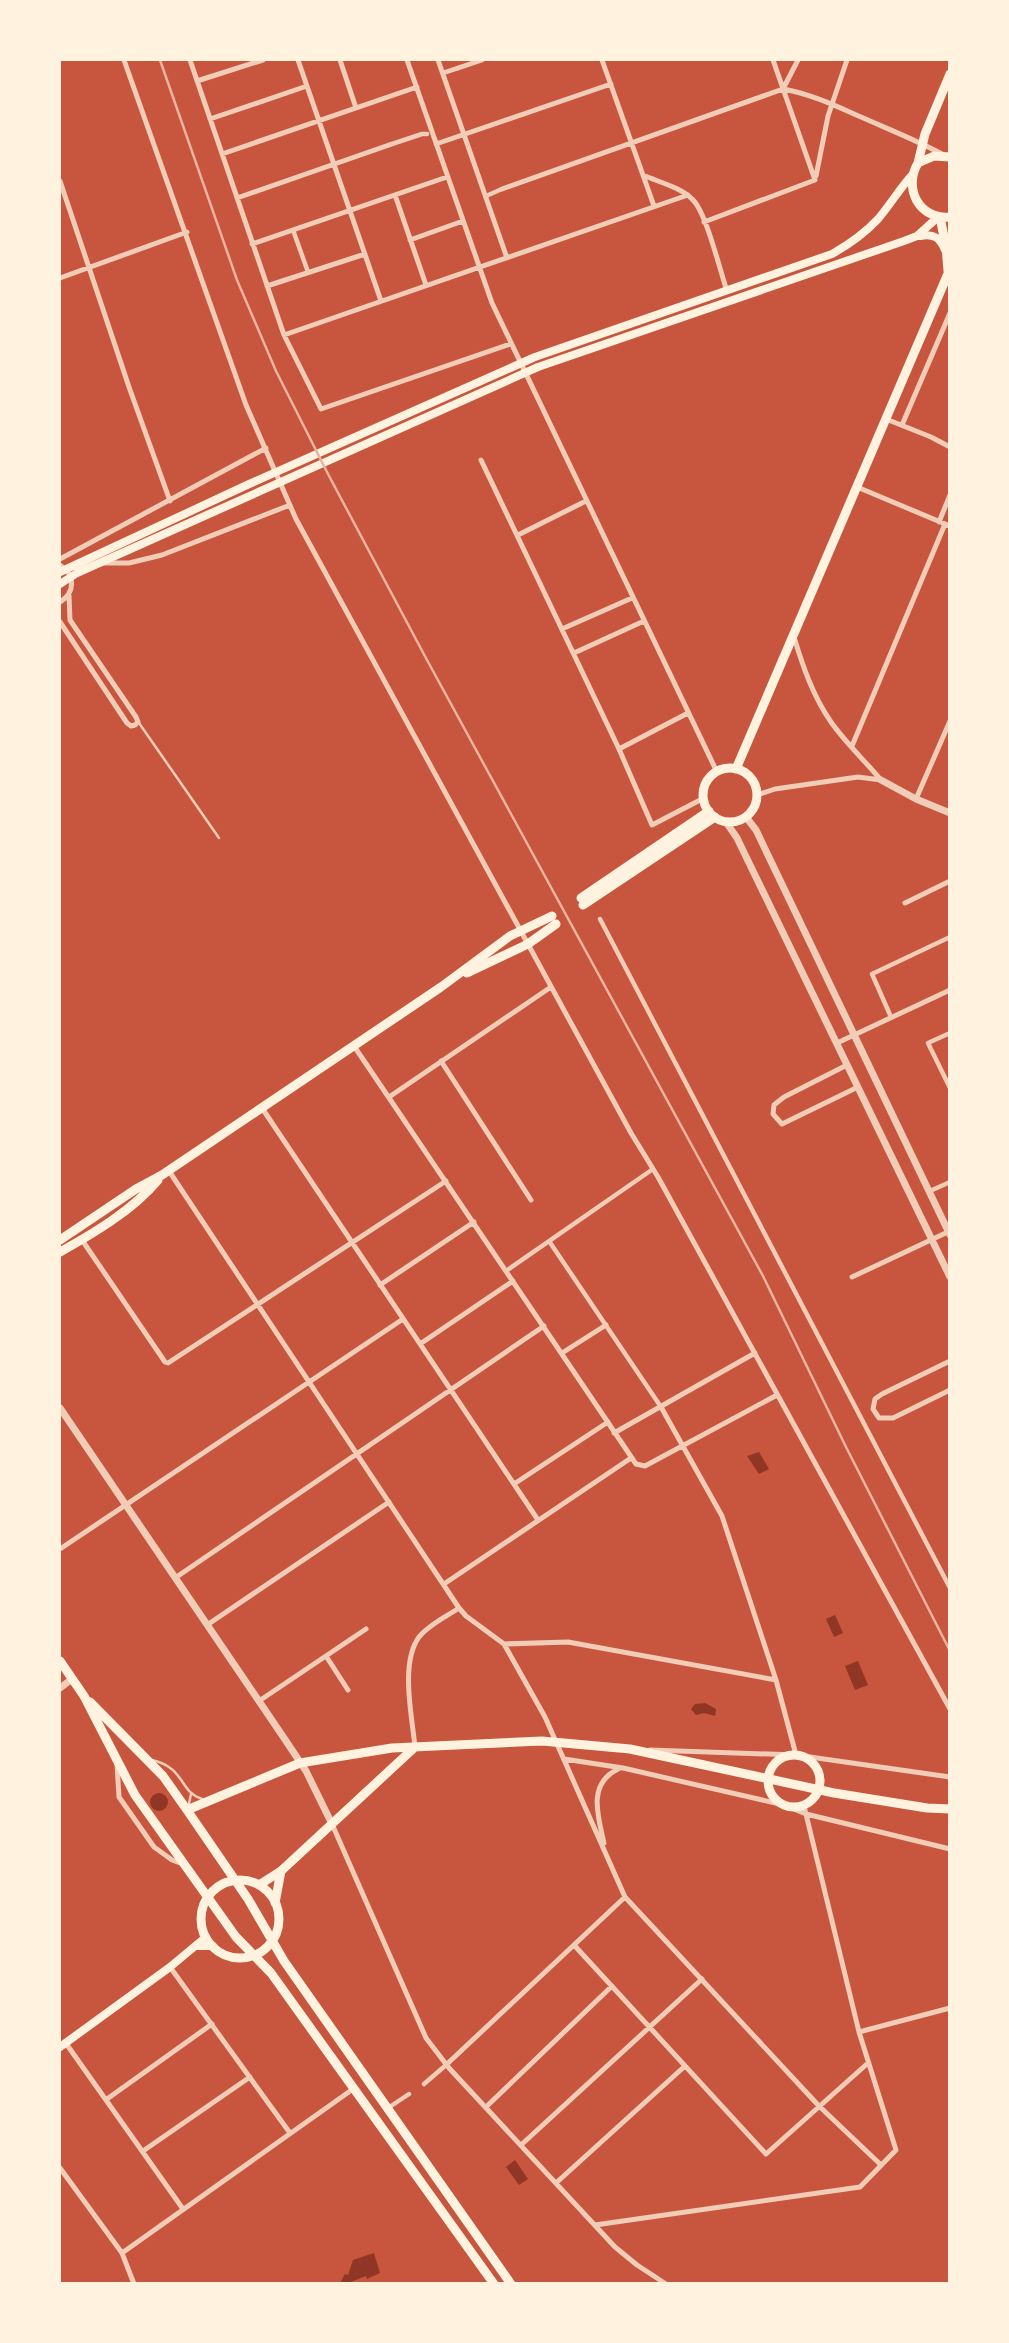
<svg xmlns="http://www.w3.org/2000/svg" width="1009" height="2343" font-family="'Space Grotesk',sans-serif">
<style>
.water{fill:#8f3625}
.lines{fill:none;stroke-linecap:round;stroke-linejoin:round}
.service{stroke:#f1ccb7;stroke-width:2.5}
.pedestrian{stroke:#f1ccb7;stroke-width:4.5}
.minor{stroke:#f1ccb7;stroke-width:5}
.tertiary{stroke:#f1ccb7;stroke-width:7}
.secondary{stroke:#fff3e0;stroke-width:8}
.primary{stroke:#fff3e0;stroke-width:9}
.rail{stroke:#e9b49f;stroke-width:2.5}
</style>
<rect width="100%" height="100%" fill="#c8553d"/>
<path class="water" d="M759,1452L769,1469L759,1474L747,1456Z
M835,1615L843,1633L834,1637L826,1619Z
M858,1661L868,1685L855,1690L845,1666Z
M705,1703L716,1709L715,1716L704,1713L696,1715L691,1709L695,1704Z
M150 1802a9 9 0 1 1 18 0a9 9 0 1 1-18 0Z
M515,2160L528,2179L519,2185L506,2167Z
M374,2253L380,2273L367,2279L366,2276L348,2283H340L345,2274L348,2275L353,2260Z"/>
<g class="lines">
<path class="service" d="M139,723L219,838
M152,1760C186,1768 179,1792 202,1799
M188,1808L191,1794"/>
<path class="pedestrian" d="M443,73L458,68
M389,145L422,134H427
M486,196L502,189
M293,230L308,272
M600,919L950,1588
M891,1017L872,974L950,937
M950,1033L928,1043L950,1088
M930,1191L950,1182
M549,1241L661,1407
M506,1271L653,1169
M424,2084L446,2065
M388,2108L409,2094"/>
<path class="minor" d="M124,60L246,405L296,519L631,1133L658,1177L950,1709
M190,60L284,335L321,409L510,344
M298,60L381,301
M340,60L356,108
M407,60L492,303L717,772
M438,60L507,258
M602,60L654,206
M773,60L815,180
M458,68L482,60
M197,81L263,60
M783,89C811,94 836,106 861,117C888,129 916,140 942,154
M783,89L798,60
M210,119L307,86
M436,144L611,84
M222,154L417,87
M643,175C658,182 680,187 692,199C706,211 720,271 727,291
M816,176L828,116L847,60
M60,181L129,387L170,501
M502,189L783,89
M395,195L426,285
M237,198L389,145
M704,222L815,180
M410,240L463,221
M252,244L447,177
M60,278L187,232
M267,286L365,254
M284,335L688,195
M886,419L931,437L950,447
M902,425L950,313
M481,460L619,749L652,825L704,798
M857,487L950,526
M939,522L950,495
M518,535L586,501
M60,559L266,448
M104,563H129L162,555L290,505
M60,565C76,575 75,593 60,602
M60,622L127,723L131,726L135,725L138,722L136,717L70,620L69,595
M562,629L632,598
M794,637C803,667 813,696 831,722C845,742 865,761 881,780
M574,653L644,621
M852,746L945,524
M619,749L688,713
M757,795L775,789L858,777L881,780
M916,799L950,721
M905,903L950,881
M837,1043L950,990
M354,1046L636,1464L645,1466L777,1395
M441,1061L531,1200
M847,1065L784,1097L774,1105L773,1114L782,1124L858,1087
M389,1097L551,987
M262,1108L538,1520
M169,1171L459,1608L466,1616L504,1644L545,1717L625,1897L819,2106L881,2165
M82,1240L165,1362L168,1363L446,1181
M852,1277L950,1231
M380,1285L474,1222
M420,1344L513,1281
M562,1353L606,1325
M950,1361L882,1394L875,1399L873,1409L879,1418H893L950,1390
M661,1407L722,1516L776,1680L796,1755
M614,1433L755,1353
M514,1484L608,1422
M60,1549L403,1319
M175,1578L544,1326
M444,1584L631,1458
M207,1625L389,1502
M504,1644L568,1642L776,1680
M326,1656L348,1690
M259,1701L366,1629
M415,1747C412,1716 400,1663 419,1637C428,1625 447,1616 459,1608
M650,1750L796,1755L950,1777
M564,1759L623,1768L784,1805
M117,1764L119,1797L154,1847L172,1860L183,1864
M789,1807L806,1814L950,1849
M332,1824L426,2038L449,2068L615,2247L637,2265L666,2284
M604,1843C598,1816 587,1784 618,1769
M574,1945L766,2154L868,2063
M170,1967L290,2133
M859,2032L950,2008
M65,2042L183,2209
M446,2065L625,1897
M107,2099L212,2024
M486,2107L612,1986
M521,2145L702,1979
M143,2151L250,2077
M60,2168L122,2253L134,2284
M556,2183L685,2066
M595,2225L860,2187L896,2150L859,2032L804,1806
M122,2253L353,2089"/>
<path class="tertiary" d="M881,780L916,799L950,813
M746,817L756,830L950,1235
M726,822L737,838L950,1277
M60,1408L284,1738L306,1771L332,1824
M60,1688L72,1679"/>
<path class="secondary" d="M920,236C934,233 940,238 945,250
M60,572L247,485L535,357L832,254C848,245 865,233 878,219C890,205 900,188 913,174
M60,584L77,573L538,367L904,241L917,236L938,217
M197,1946H213
M60,2047L170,1967L206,1937"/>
<path class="primary" d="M950,157L934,156L918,163C903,188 919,220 950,217
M918,163L925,134L950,74
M940,217L946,247L948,271
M703 795a27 27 0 1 1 54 0a27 27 0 1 1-54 0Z
M736,769L950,269
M581,898L709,811
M583,905L715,817
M467,973L528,944L556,924
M60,1240L136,1189L162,1175L441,987L510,936L552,916
M60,1252C94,1233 133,1210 158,1180
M60,1661L84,1696L135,1795L236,1937L271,1973L494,2284
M90,1702L163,1776L187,1810L248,1899L284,1961L511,2284
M768 1781a26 26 0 1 1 52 0a26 26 0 1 1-52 0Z
M187,1810L300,1763L392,1748L542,1741L630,1749L834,1793L927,1808L950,1809
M201 1919a39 39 0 1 1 78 0a39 39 0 1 1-78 0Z
M259,1885L281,1871L415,1747
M275,1903L281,1871"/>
<path class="rail" d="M160,60L237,280L276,371L328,474L427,660L763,1276L846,1447L950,1651"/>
</g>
<rect width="1009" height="2343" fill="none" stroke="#fff3e0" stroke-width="122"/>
</svg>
